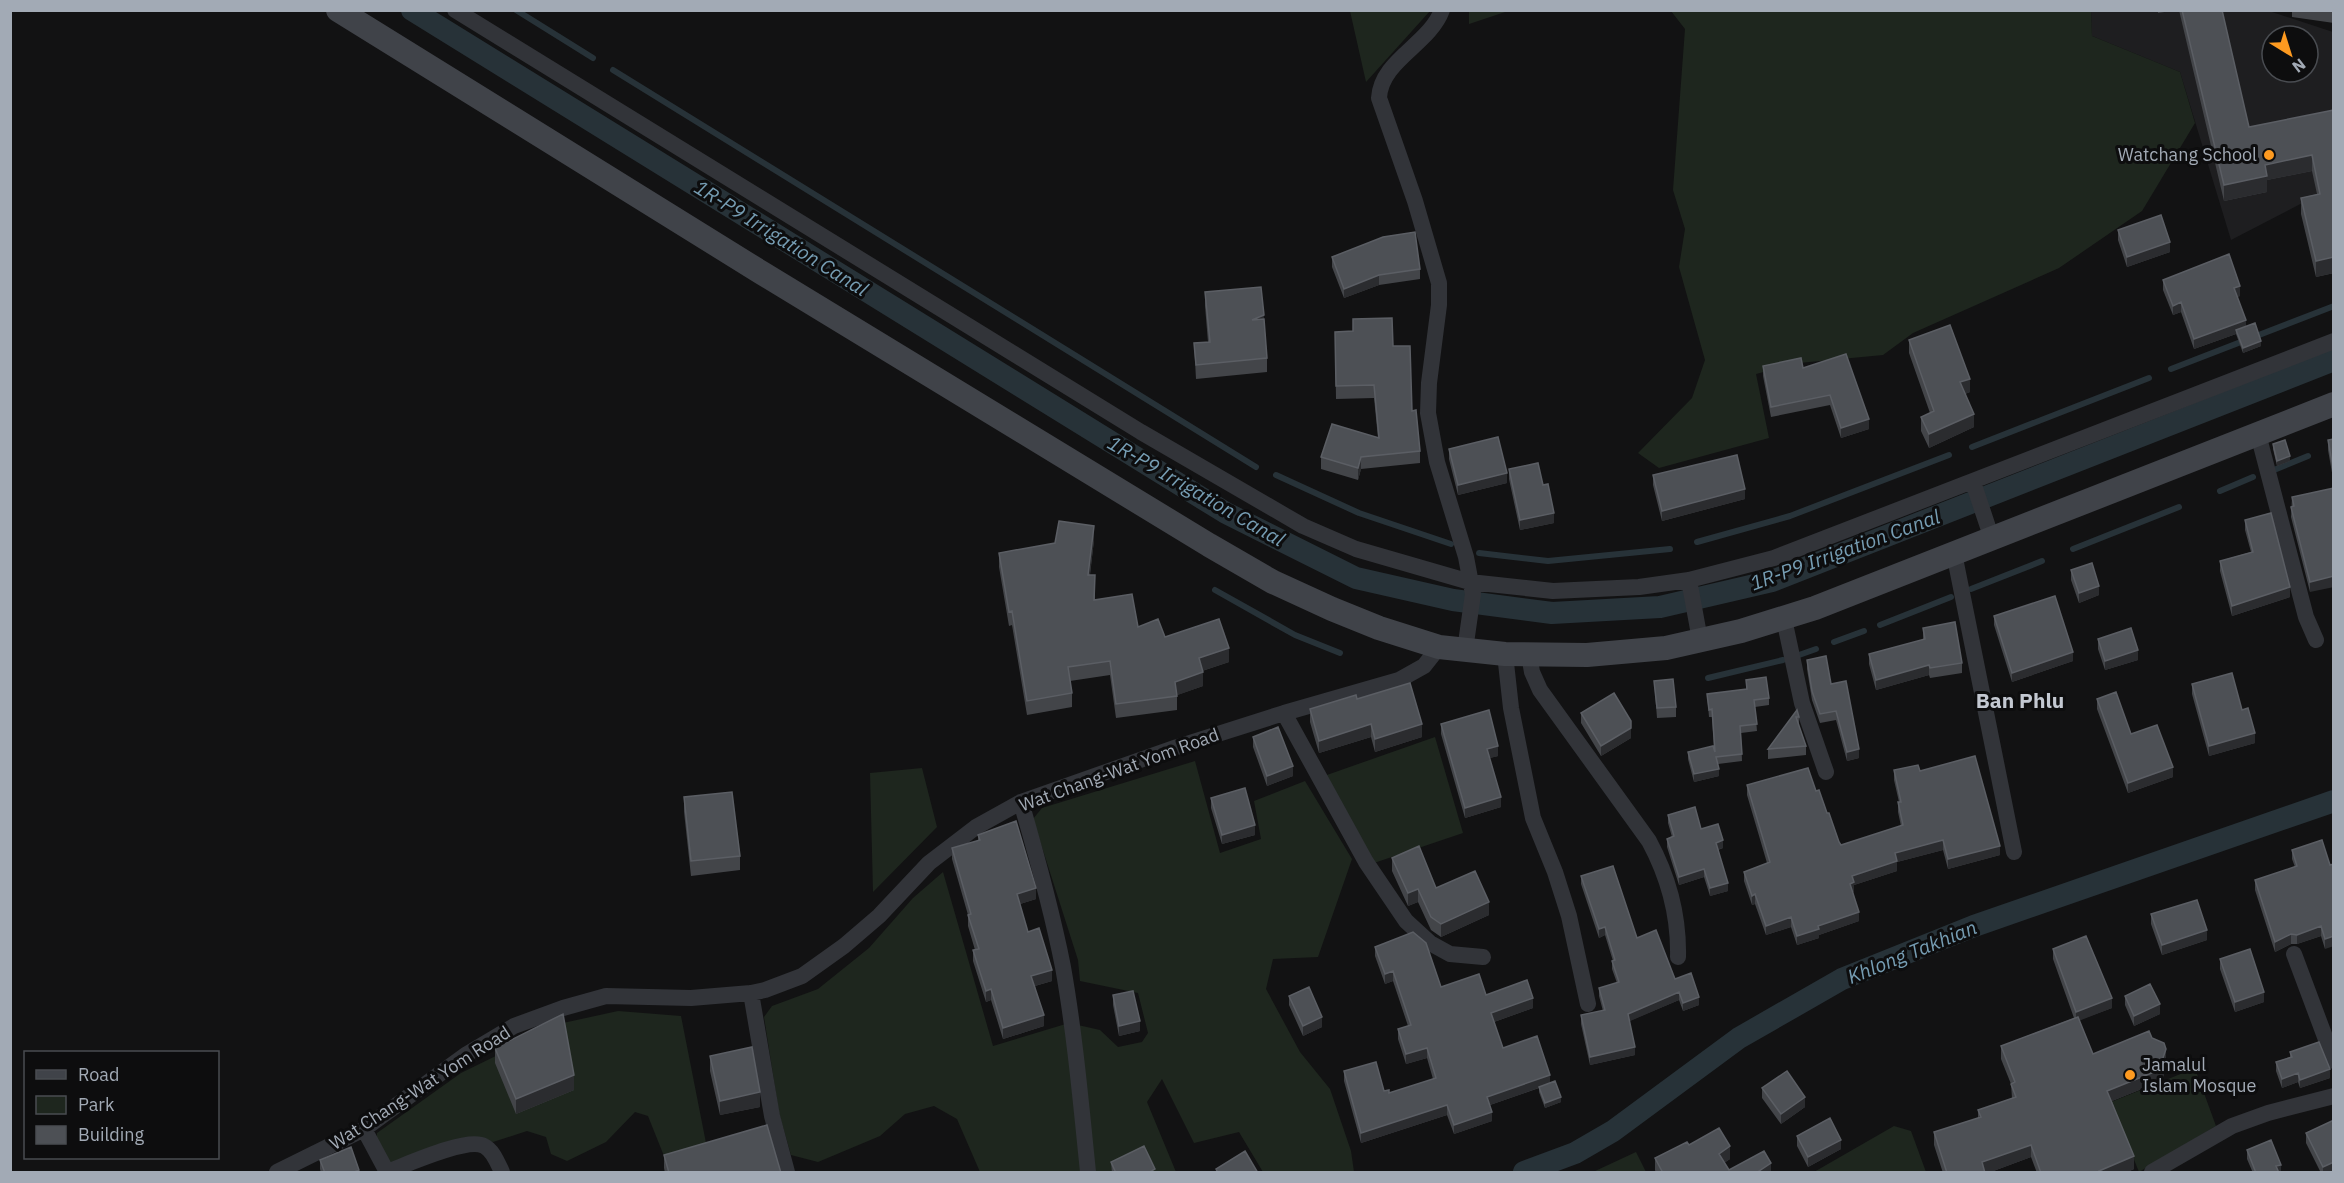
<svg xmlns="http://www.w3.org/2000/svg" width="2344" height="1183" font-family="'IBM Plex Sans',sans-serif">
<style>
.built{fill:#1e1e20;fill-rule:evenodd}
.green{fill:#1e261e}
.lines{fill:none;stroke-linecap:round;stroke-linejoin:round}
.stream{stroke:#273238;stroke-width:6}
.canal{stroke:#273238;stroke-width:22}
.minor{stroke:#323439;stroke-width:16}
.secondary{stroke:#404349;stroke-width:24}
.wall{fill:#434549}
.shaded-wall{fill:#2b2c2f}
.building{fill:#4d5055;stroke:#5b5e64;stroke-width:1.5}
.poi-dot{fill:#fd9a20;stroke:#0d0d0e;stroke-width:2}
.labels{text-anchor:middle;stroke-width:6;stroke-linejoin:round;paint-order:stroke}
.poi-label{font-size:18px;fill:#a2aab5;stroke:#0d0d0e;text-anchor:end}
.street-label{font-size:18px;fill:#a2aab5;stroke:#0d0d0e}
.water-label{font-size:20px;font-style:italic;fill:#769db3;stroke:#0d0d0e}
.quarter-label{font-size:21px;font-weight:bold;fill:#c3c8d1;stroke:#0d0d0e}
</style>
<rect width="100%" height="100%" fill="#121213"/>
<path class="built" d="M2091,11H2269L2333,32V187L2231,240L2180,72L2092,36ZM2272,36H2308V72H2272Z"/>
<path class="green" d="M1350,11V10L1430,11L1366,82Z
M1469,11V10L1508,11L1469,24Z
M1671,11H2091L2092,36L2180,72L2195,123L2142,211L2059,268L1913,333L1883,355L1799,363L1756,374L1769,438L1659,468L1638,453L1692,398L1705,360L1679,267L1685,229L1673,190L1685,29Z
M1435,737L1463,833L1374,863L1324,776Z
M1195,761L1220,853L1261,839L1254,801L1305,781L1352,859L1318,957L1273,959L1266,989L1300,1052L1330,1089L1351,1151L1354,1172H1263L1239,1132L1194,1143L1162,1079L1147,1102L1176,1172H980L957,1119L934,1106L905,1114L880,1136L818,1162L791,1155L779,1113L764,1017L772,1006L818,989L869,948L913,898L943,872L993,1046L1069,1023L1100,1030L1118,1047L1142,1042L1148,1033L1138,993L1080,981L1078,960L1033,819L1042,808Z
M922,768L937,827L873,892L870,773Z
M618,1011L681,1016L706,1143L664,1156L648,1116L635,1112L606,1142L567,1161L551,1154L546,1137L527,1131L493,1142L469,1138L388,1165L377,1146V1133L461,1073L563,1023Z
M2188,1071L2197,1074L2216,1126L2139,1172L2111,1102Z
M1894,1126L1911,1131L1926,1172H1814Z
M1636,1152L1646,1172H1593Z"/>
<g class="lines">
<path class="stream" d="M516,10L593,58
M613,70L1256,467
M2171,369L2334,306
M1972,447L2149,378
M2274,470L2308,456
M1276,475L1359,513L1451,544
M2220,491L2253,477
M1697,542L1790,516L1949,455
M2073,549L2179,507
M1479,553L1548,561L1670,549
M1971,589L2042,561
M1215,590L1295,635L1340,653
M1880,625L1951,597
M1834,642L1864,631
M1799,655L1816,649
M1708,678L1783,660"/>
<path class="canal" d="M412,10L1226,513L1356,578L1453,600L1552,613L1660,607L1772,581L2334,360
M1524,1172L1575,1153L1613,1131L1739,1038L1842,979L1974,926L2334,801"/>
<path class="minor" d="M455,10L1141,432L1303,526L1356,549L1470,582L1553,591L1639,587L1689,580L1774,558L2334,341
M1442,10C1429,45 1381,60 1379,98L1415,201L1439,283V305L1429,383L1428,413L1437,462L1466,557L1473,594L1465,650
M2258,434L2306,617L2316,640
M1973,482L1992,539
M1954,553L2014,852
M1689,580L1700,640
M1784,619L1802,703L1826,772
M1505,654L1511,708L1533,818L1555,872L1569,916L1588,1004
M1529,655L1532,672L1540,690L1649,841C1669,878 1679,915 1678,957
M1284,713L1366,862L1406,921L1430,943L1450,954L1483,957
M1021,802C1037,857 1052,911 1063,967C1075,1035 1081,1104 1088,1172
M2294,954L2334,1061
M751,993L772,1116L787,1172
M364,1129L387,1172
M277,1172L364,1129L467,1054L514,1026L563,1008L606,996L691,998L751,993L765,990L802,976L844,946L879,916L929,863L976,827L1021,802L1177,747L1284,713L1399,680L1424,666L1439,647
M387,1172C406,1165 467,1137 484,1146C493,1150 498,1164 502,1172
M2152,1172L2232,1126L2268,1113L2334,1096"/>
<path class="secondary" d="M338,10L762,273L1209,545L1273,582L1332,609L1379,628L1439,647L1505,654L1587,655L1666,648L1741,631L1815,608L2334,404"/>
</g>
<path class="wall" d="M2158,10H2177L2158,13Z
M2179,10H2222L2249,127L2334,110V273L2316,277L2301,214V198L2317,194L2312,171L2267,180V192L2224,201Z
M2292,10H2334V23L2292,17Z
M2118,230L2170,252L2127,267L2118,240Z
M1332,257L1420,269V279L1379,285L1344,298L1332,267Z
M2163,280L2240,296L2237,297L2246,326L2261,346L2243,353L2236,334L2194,349L2181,312L2173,315L2163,290Z
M1205,292L1264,319L1267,358V372L1196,379L1194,343L1208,342L1205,306Z
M1335,332L1393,346L1412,411L1420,451V463L1361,469L1358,480L1321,469V457L1378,438L1374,398L1336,399Z
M1909,340L1970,392L1965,394L1974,427L1929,448L1921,431V417L1930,413L1909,353Z
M1763,366L1803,368L1869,429L1841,438L1830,405L1771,417L1763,376Z
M2334,439V484L2328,450V440Z
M2273,444L2290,461L2277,466L2273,449Z
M1449,449L1507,483L1458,495L1449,459Z
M1509,469L1543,485L1554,523L1520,530L1509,479Z
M1653,475L1745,499L1662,521L1653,485Z
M2334,488L2310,592L2291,517L2292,497Z
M2245,520L2290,597L2232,616L2220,571V561L2251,552L2245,530Z
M1094,540L1090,575L1095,589V600L1138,627L1229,662L1202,671L1203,686L1177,695V710L1116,718L1110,675L1070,681L1072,693V707L1027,715L1012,625L1009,626L999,567V553Z
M2071,570L2099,595L2079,603L2071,580Z
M1994,616L2073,661L2012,682L1994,625Z
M1923,628L1962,663V673L1930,678L1929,675L1876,690L1869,664V654L1923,640Z
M2098,639L2138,660L2105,670L2098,649Z
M1807,660L1831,684L1859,758L1847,761L1836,720L1820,723L1812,700L1807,669Z
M1746,680L1769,698V705L1755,707L1757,731L1741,733L1742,761L1718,764L1719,776L1694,782L1688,759V752L1714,748L1712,717H1709L1707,694L1746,689Z
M1654,681L1676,707V717L1657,718Z
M2192,684L2242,710L2255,743L2209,756L2192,694Z
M2097,699L2131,734L2173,777L2128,793L2097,709Z
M1310,709L1422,737L1375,752L1371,737L1319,753L1310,722Z
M1797,710L1799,717V726L1806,746V755L1768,759V749Z
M1581,713L1631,738L1601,756L1581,723Z
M1441,724L1498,756L1489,758L1501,807L1465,818L1441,734Z
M1253,737L1293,776L1267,786L1253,747Z
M1894,770L1920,771L2000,855L1948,869L1943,850L1897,862V871L1854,885V892H1853L1859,921L1819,935V938L1797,945L1791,927L1766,935L1755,904L1752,905L1744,881V872L1767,863L1747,795V785L1816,791L1827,813L1839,842L1841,845L1901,826L1898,812V802H1899L1894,780Z
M684,797L740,856V870L691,876L684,812Z
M1211,798L1255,835L1222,844L1211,808Z
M1668,815L1701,829L1723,848L1718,850L1728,891L1710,896L1704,877L1679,885L1667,847V839L1672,837L1668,823Z
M978,835L1036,899L1020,904L1028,932L1052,981L1035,986L1044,1026L1003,1039L991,1000L986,1002L973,961V950H975L968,926V915L952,859V848L978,841Z
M2292,850L2330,865L2325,949L2321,936L2297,944H2291L2275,952L2255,890V880L2295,867L2292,859Z
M1392,858L1436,888L1489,915L1441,937L1431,930L1418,902L1408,906L1392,871Z
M1581,876L1699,1005L1683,1011L1679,1000L1629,1021L1635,1055L1590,1065L1581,1024V1015L1603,1011L1599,996V988L1617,983L1612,969V961H1613L1605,935L1599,938L1581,884Z
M2151,914L2207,940L2162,955L2151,924Z
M1375,947L1441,987L1486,995L1533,1008L1494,1022L1503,1048L1550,1083L1561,1102L1545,1108L1539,1092V1088L1490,1105L1492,1121L1454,1134L1447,1115L1361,1143L1344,1081V1071L1384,1091L1389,1093L1433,1079L1427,1058L1406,1064L1398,1039V1029L1408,1026L1393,981L1385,984L1375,956Z
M2053,949L2112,1008L2079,1020L2093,1054L2152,1038L2166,1062L2164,1067V1080L2112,1101L2134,1169L2125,1173H2037L2031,1157L1988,1173H1943L1934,1145V1132L1978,1118V1110L2012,1098L2011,1084L2001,1059V1046L2074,1018L2053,959Z
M2220,959L2264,1002L2235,1012L2220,969Z
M1113,995L1140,1031L1119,1036L1113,1005Z
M1289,996L1322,1027L1303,1036L1289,1005Z
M2125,996L2160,1014L2134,1026L2125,1005Z
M495,1048L574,1090L516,1114L495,1063Z
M2290,1052L2330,1078L2300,1088L2298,1082L2282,1088L2276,1071V1062L2290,1057Z
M710,1056L760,1107L720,1115L710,1071Z
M1762,1088L1805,1107L1781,1124L1762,1098Z
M2334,1120V1172L2321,1173L2306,1143V1133Z
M1797,1136L1841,1149L1808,1167L1797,1146Z
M1689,1145L1730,1159L1724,1163L1729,1170L1771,1173H1656L1655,1170V1158Z
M2247,1150L2281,1173H2253L2247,1159Z
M664,1155L781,1173H665L664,1168Z
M320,1160L359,1173H321L320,1169Z
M1111,1162L1155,1173H1112Z"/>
<path class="shaded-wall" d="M2312,155V171L2267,180V192L2224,201V185L2265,165Z
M2170,242V252L2127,267V257Z
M2334,257V273L2316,277V261Z
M1379,275V285L1344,298V289Z
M2240,286V296L2234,298V288Z
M2181,302V312L2173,315V306Z
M1264,315V329L1252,320Z
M2246,320V330H2236V334L2194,349V339Z
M2261,341V346L2243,353V348Z
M1970,379V392L1960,396V382Z
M1974,414V427L1929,448V434Z
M1869,419V429L1841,438V428Z
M2290,456V461L2277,466V461Z
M1361,457V469L1358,480V468Z
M1507,473V483L1458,495V485Z
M1745,489V499L1662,521V511Z
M1554,513V523L1520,530V520Z
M1094,526V540L1088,589V575Z
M2334,576V587L2310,592V582Z
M2099,586V595L2079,603V593Z
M2290,587V597L2232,616V606Z
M1229,648V662L1199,672V658Z
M2138,650V660L2105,670V661Z
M2073,652V661L2012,682V673Z
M1929,665V675L1876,690V680Z
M1203,672V686L1175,696V682Z
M1371,724V737L1319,753V741Z
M1422,724V737L1375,752V739Z
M1631,728V738L1601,756V746Z
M2255,733V743L2209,756V746Z
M1498,746V756L1487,759V749Z
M1859,749V758L1847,761V752Z
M1293,766V776L1267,786V776Z
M2173,767V777L2128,793V783Z
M1719,769V776L1694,782V774Z
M1501,797V807L1465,818V808Z
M1255,825V835L1222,844V835Z
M1723,840V848L1716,850V843Z
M1943,840V850L1897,862V871L1854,885V892L1850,893V884L1852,876L1895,853Z
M2000,846V855L1948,869V859Z
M1704,869V877L1679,885V877Z
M1728,883V891L1710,896V888Z
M1036,888V899L1017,905V894Z
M1418,889V902L1408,906V893Z
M1755,894V904L1752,905V896Z
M1489,902V915L1441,937V924Z
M1859,912V921L1819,935V938L1797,945V936L1818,926Z
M1791,917V927L1766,935V926Z
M2321,926V936L2297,944V935Z
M1605,927V935L1599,938V929Z
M2207,930V940L2162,955V945Z
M2291,934V944L2275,952V942Z
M2334,936V946L2325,949V939Z
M1052,970V981L1031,987V976Z
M1393,971V981L1385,984V974Z
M991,989V1000L986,1002V991Z
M1679,992V1000L1628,1022V1014Z
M2264,992V1002L2235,1012V1002Z
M1699,997V1005L1683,1011V1003Z
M1533,998V1008L1491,1023V1013Z
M2112,998V1008L2076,1022V1012Z
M2160,1004V1014L2134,1026V1016Z
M1044,1015V1026L1003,1039V1028Z
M1322,1017V1027L1303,1036V1026Z
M1140,1021V1031L1119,1036V1026Z
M1635,1047V1055L1590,1065V1057Z
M1427,1048V1058L1406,1064V1054Z
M2166,1049V1062L2164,1068V1080L2107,1103V1091L2162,1061Z
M2330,1069V1078L2300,1088V1080Z
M2298,1073V1082L2282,1088V1079Z
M574,1075V1090L516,1114V1099Z
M1550,1075V1084L1487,1106V1097Z
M760,1092V1107L720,1115V1101Z
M1561,1097V1102L1545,1108V1103Z
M1805,1097V1107L1781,1124V1114Z
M1447,1105V1115L1361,1143V1133Z
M1492,1112V1121L1454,1134V1125Z
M1841,1140V1149L1808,1167V1157Z
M2031,1145V1157L1988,1173H1982V1162Z
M1730,1146V1159L1719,1166V1154Z
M2134,1156V1169L2125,1173H2099V1171Z
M2334,1162V1172L2323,1173V1167Z
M1771,1163V1173H1756Z
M2281,1165V1173H2276V1166Z"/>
<path class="building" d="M2182,10H2222L2249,127L2334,110V257L2316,261L2301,198L2320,194L2312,155L2265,165L2267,176L2224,185Z
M2161,215L2170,242L2127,257L2118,230Z
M1415,232L1420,269L1379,275L1344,289L1332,257L1383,237Z
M2229,254L2240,286L2234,288L2246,320L2194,339L2181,302L2173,306L2163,280Z
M1261,287L1264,315L1252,320L1264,319L1267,358L1196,365L1194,343L1210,342L1205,292Z
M1392,318L1393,346H1410L1412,411L1416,410L1420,451L1361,457L1358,468L1321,457L1332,424L1379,438L1374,385L1336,386L1335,332L1353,331V319Z
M2255,323L2261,341L2243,348L2236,330Z
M1950,325L1970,379L1960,382L1974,414L1929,434L1921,417L1934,411L1909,340Z
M1846,354L1869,419L1841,428L1830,395L1771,407L1763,366L1801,358L1803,368Z
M1498,437L1507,473L1458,485L1449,449Z
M2334,439V473L2328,440Z
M2285,440L2290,456L2277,461L2273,444Z
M1737,455L1745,489L1662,511L1653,475Z
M1538,463L1543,485L1548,484L1554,513L1520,520L1509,469Z
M2334,488V576L2310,582L2291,507L2294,506L2292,497Z
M2271,513L2290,587L2232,606L2220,561L2253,552L2245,520Z
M1059,521L1094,526L1088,575H1095L1094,600L1132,594L1138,627L1158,619L1165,637L1219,619L1229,648L1199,658L1203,672L1175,682L1177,696L1116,704L1110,661L1068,667L1072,693L1027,701L1012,611L1009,612L999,553L1055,543Z
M2092,563L2099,586L2079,593L2071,570Z
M2055,596L2073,652L2012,673L1994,616Z
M1955,622L1962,663L1930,668L1929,665L1876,680L1869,654L1925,639L1923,628Z
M2131,628L2138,650L2105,661L2098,639Z
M1826,656L1831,684L1846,681L1859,749L1847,752L1836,711L1820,714L1812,691L1807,660Z
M2232,673L2242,710L2248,708L2255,733L2209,746L2192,684Z
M1766,677L1769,698L1754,700L1757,724L1740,726L1742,754L1716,757L1719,769L1694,774L1688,752L1713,746L1715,752L1712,709L1709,710L1707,694L1747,689L1746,680Z
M1673,679L1676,707L1657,708L1654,681Z
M1410,683L1422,724L1375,739L1371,724L1319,741L1310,709L1356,695L1357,699Z
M2116,692L2131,734L2157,725L2173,767L2128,783L2097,699Z
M1614,693L1631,721V728L1601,746L1581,713Z
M1489,710L1498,746L1487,749L1501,797L1465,808L1441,724Z
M1797,710L1799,717H1796L1806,746L1768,749Z
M1278,727L1293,766L1267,776L1253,737Z
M1975,756L2000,846L1948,859L1943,840L1895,853L1897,861L1852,876L1854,882L1850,884L1859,912L1818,926L1819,929L1797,936L1791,917L1766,926L1755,894L1752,896L1744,872L1770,862L1747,785L1808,768L1816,791L1819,790L1827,813H1829L1839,842L1841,845L1903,825L1898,802H1901L1894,770L1918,765L1920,771Z
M1245,788L1255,825L1222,835L1211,798Z
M732,792L740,856L691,861L684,797Z
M1695,807L1701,829L1718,824L1723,840L1716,843L1728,883L1710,888L1704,869L1679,877L1667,839L1674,836L1668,815Z
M1016,821L1036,888L1017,894L1028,932L1039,928L1052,970L1031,976L1044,1015L1003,1028L991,989L986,991L973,950L979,949L968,915L971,914L952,848L980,840L978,835Z
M2322,840L2330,865L2334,864V936L2325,939L2321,926L2297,935L2291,934L2275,942L2255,880L2297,866L2292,850Z
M1419,846L1436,888L1475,871L1489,902L1441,924L1431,917L1418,889L1408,893L1392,858Z
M1613,866L1637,938L1656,930L1675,979L1691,973L1699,997L1683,1003L1679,992L1628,1014L1635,1047L1590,1057L1581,1015L1605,1010L1599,988L1619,982L1612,961L1615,960L1605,927L1599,929L1581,876Z
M2197,900L2207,930L2162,945L2151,914Z
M1413,932L1426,943L1441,987L1479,974L1486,995L1527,980L1533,998L1491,1013L1503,1048L1537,1036L1550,1075L1487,1097L1492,1112L1454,1125L1447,1105L1361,1133L1344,1071L1376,1062L1384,1091L1389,1090V1093L1436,1078L1427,1048L1406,1054L1398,1029L1411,1025L1393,971L1385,974L1375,947Z
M2086,936L2112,998L2076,1012L2053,949Z
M2250,949L2264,992L2235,1002L2220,959Z
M2150,984L2160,1004L2134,1016L2125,996Z
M1309,987L1322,1017L1303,1026L1289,996Z
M1133,991L1140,1021L1119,1026L1113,995Z
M563,1014L574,1075L516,1099L495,1048Z
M2078,1017L2093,1054L2149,1031L2152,1038L2164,1043L2166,1049L2162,1061L2164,1068L2107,1091L2134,1156L2099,1171L2100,1173H2041L2031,1145L1982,1162L1985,1173H1947L1934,1132L1981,1117L1978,1110L2016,1097L2011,1084L2015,1082L2001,1046Z
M2319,1042L2330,1069L2300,1080L2298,1073L2282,1079L2276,1062L2292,1057L2290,1052Z
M752,1047L760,1092L720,1101L710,1056Z
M1787,1071L1805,1097L1781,1114L1762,1088Z
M1555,1081L1561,1097L1545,1103L1539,1087Z
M1830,1118L1841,1140L1808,1157L1797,1136Z
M2334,1120V1162L2323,1167L2306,1133Z
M767,1125L781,1173H669L664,1155Z
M1719,1128L1730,1146L1719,1154L1729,1170L1764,1151L1771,1163L1756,1173H1663L1655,1158L1687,1142L1689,1145Z
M2271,1140L2281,1165L2276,1166L2279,1173H2256L2247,1150Z
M1144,1146L1155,1169L1148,1173H1116L1111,1162Z
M351,1147L359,1170L352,1173H325L320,1160Z
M1245,1151L1258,1173H1218L1216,1169Z"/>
<g class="poi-dot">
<circle cx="2269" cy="155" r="6"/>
<circle cx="2130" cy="1075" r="6"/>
</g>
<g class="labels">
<g class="poi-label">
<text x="2257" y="161">Watchang School</text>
<text x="2142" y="1071" text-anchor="start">Jamalul<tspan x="2142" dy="21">Islam Mosque</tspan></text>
</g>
<g class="street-label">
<text transform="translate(1119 770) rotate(-20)" y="6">Wat Chang-Wat Yom Road</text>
<text transform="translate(420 1088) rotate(-33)" y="6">Wat Chang-Wat Yom Road</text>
</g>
<g class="water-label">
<text transform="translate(781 238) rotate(32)" y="7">1R-P9 Irrigation Canal</text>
<text transform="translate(1196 491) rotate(30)" y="7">1R-P9 Irrigation Canal</text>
<text transform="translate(1845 550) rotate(-20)" y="7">1R-P9 Irrigation Canal</text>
<text transform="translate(1912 952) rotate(-22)" y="7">Khlong Takhian</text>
</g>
<g class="quarter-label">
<text x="2020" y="708">Ban Phlu</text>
</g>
</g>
<rect width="2344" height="1183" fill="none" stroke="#a2aab5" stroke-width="24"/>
<rect x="24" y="1051" width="195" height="108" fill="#0d0d0e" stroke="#494c51" stroke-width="1.5"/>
<rect x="36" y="1070" width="30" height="9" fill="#404349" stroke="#494c51" stroke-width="1.5"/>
<text x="78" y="1081" font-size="18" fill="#a2aab5">Road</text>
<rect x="36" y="1096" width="30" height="18" fill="#1e261e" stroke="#494c51" stroke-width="1.5"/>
<text x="78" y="1111" font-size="18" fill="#a2aab5">Park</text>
<rect x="36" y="1126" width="30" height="18" fill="#4d5055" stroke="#494c51" stroke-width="1.5"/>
<text x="78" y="1141" font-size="18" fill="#a2aab5">Building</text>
<g transform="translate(2290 54) rotate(142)"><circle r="28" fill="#0d0d0e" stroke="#494c51" stroke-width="1.5"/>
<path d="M0-4.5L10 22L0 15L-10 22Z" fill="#fd9a20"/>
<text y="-9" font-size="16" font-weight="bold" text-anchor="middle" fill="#a2aab5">N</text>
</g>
</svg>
